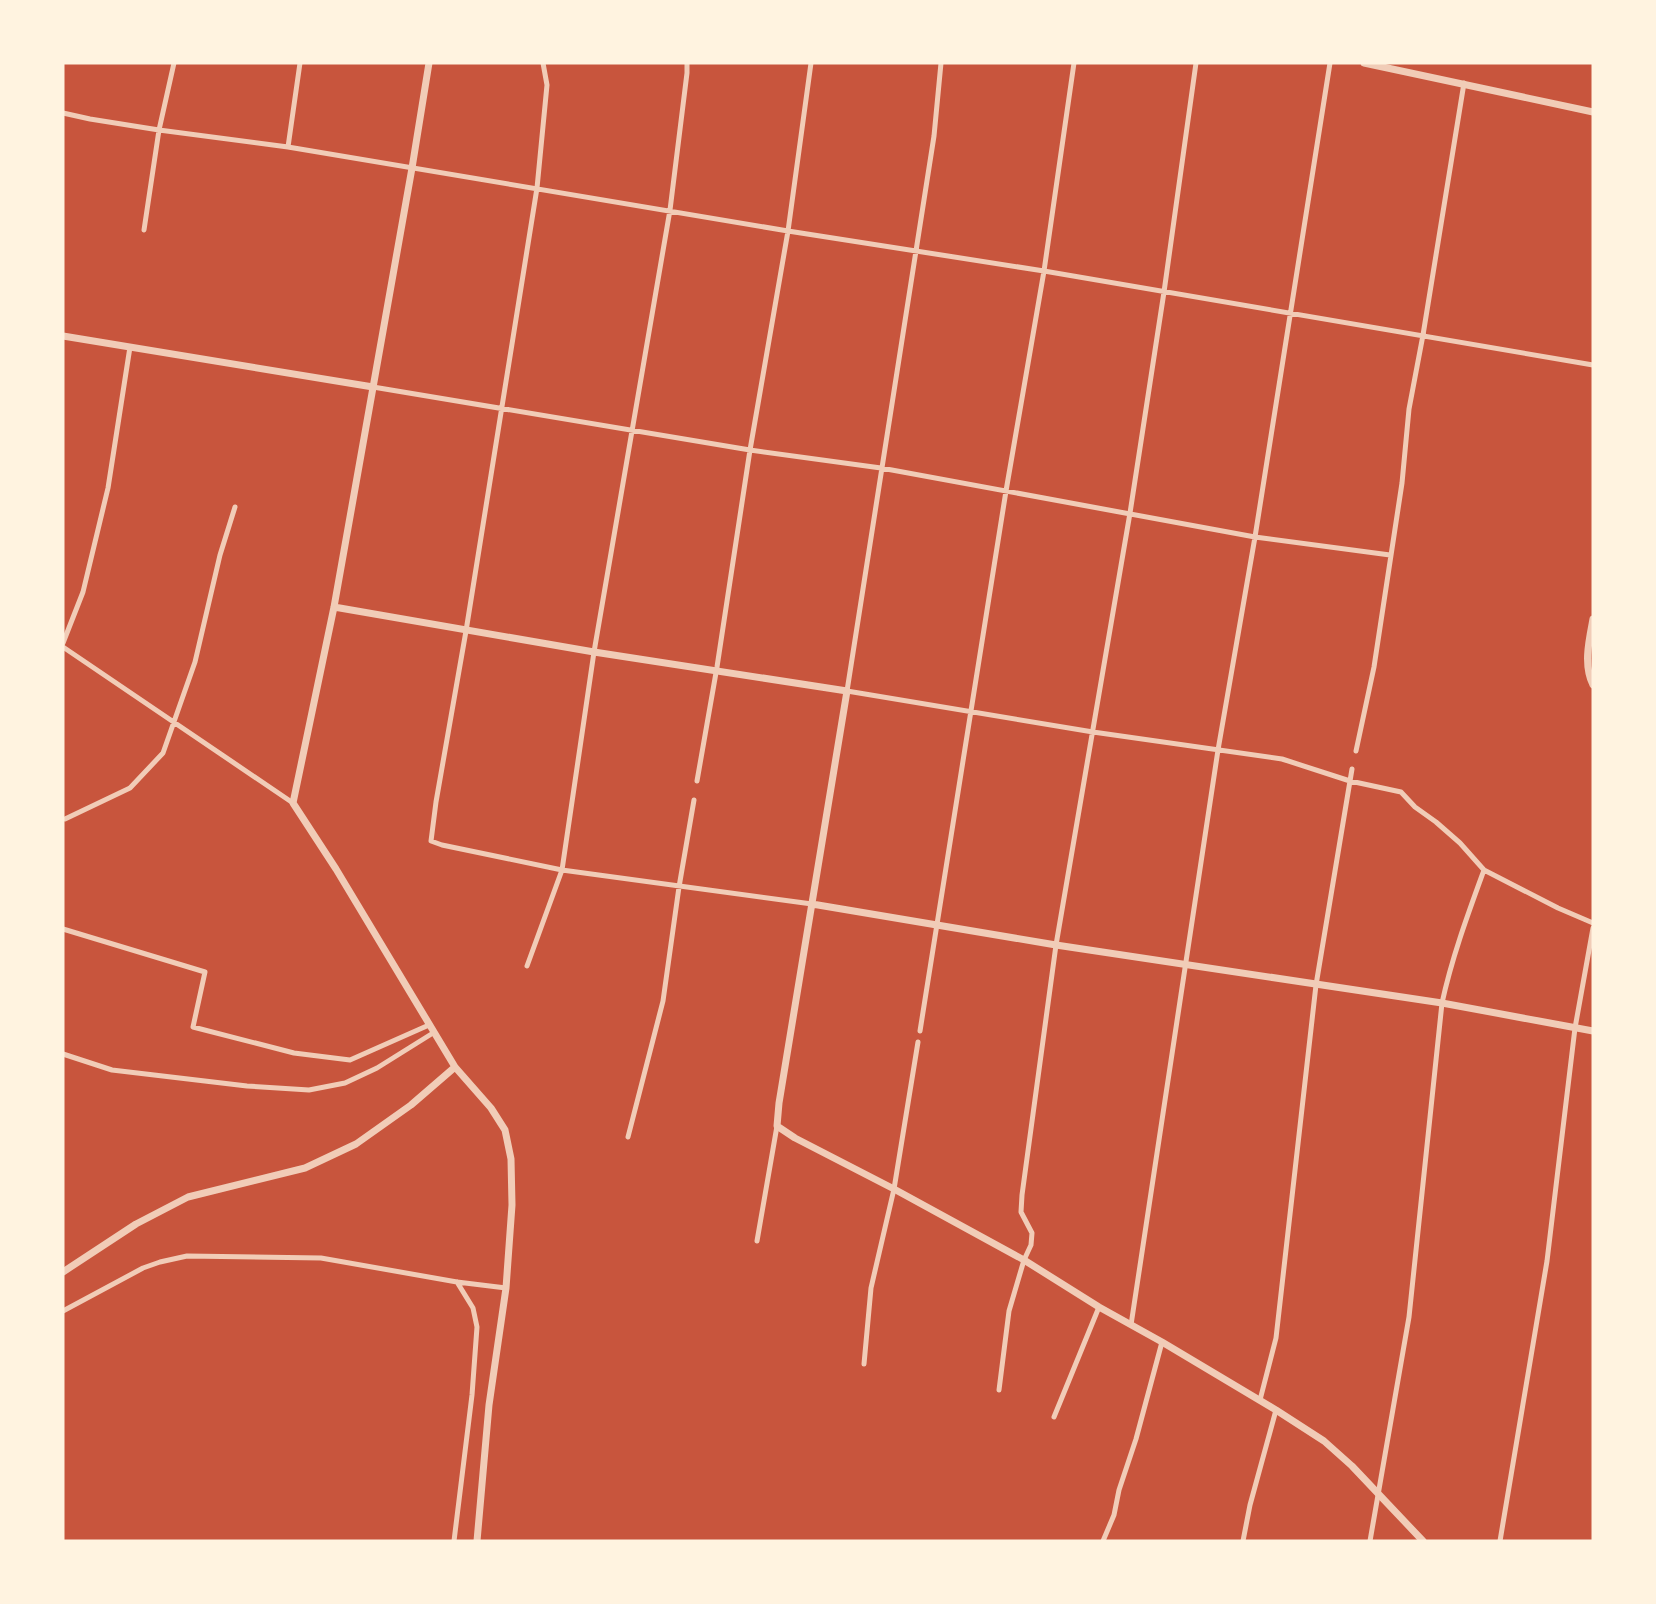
<svg xmlns="http://www.w3.org/2000/svg" width="1656" height="1604" font-family="'DejaVu Sans',sans-serif">
<style>
.lines{fill:none;stroke-linecap:round;stroke-linejoin:round}
.minor{stroke:#f1ccb7;stroke-width:5}
.tertiary{stroke:#f1ccb7;stroke-width:7}
</style>
<rect width="100%" height="100%" fill="#c8553d"/>
<g class="lines">
<path class="minor" d="M543,63L547,85L537,188L466,631L436,802L431,841L442,845L562,870L812,904
M941,63L934,136L847,691L1093,732L1282,759L1350,781L1401,792L1415,807L1436,822L1460,843L1484,870L1558,908L1593,923
M63,113L90,119L159,130L288,147L788,231L1044,271L1593,365
M288,147L300,63
M144,230L159,130L174,63
M373,387L750,450L881,468L1255,537L1390,555
M63,643L83,592L108,488L130,347
M63,647L293,803
M1356,751L1374,667L1402,483L1409,409L1423,335L1464,83
M697,781L717,667L750,450L788,231L811,63
M65,819L130,788L163,753L195,662L220,555L235,507
M63,929L205,972L193,1027L294,1053L350,1060L429,1025
M527,966L562,870L594,652L670,210L687,73V63
M920,1031L1006,491L1044,271L1074,63
M63,1054L112,1070L247,1086L309,1090L345,1083L377,1068L433,1033
M628,1137L663,1001L679,887L694,800
M757,1241L777,1126
M63,1311L143,1268L160,1262L187,1256L321,1258L457,1282L506,1288
M1131,1325L1218,750L1255,537L1330,63
M864,1364L871,1288L894,1189L918,1042
M999,1390L1009,1311L1024,1260L1031,1245L1032,1233L1021,1212L1022,1195L1056,945L1130,513L1164,292L1196,63
M1260,1400L1276,1338L1316,985L1352,769
M1054,1417L1099,1307
M454,1541L472,1395L477,1327L473,1308L457,1282
M1103,1541L1114,1515L1119,1490L1136,1439L1162,1342
M1243,1541L1250,1505L1276,1410
M1370,1541L1409,1317L1442,1003C1452,957 1468,914 1484,870
M1500,1541L1547,1261L1575,1028L1593,928"/>
<path class="tertiary" d="M429,63L412,168L334,607L293,803L336,869L455,1067L491,1108L505,1130L511,1159L512,1205L506,1288L489,1405L477,1541
M1364,63L1593,112
M63,336L373,387
M334,607L594,652L847,691L779,1103L777,1126L795,1138L894,1189L1024,1260L1099,1307L1162,1342L1276,1410L1324,1441L1352,1466L1423,1541
M1593,619C1589,640 1583,665 1593,685
M812,904L1056,945L1442,1003L1593,1031
M63,1272L136,1224L188,1197L305,1168L356,1144L411,1105L455,1067"/>
</g>
<rect width="1656" height="1604" fill="none" stroke="#fff3e0" stroke-width="129"/>
</svg>
